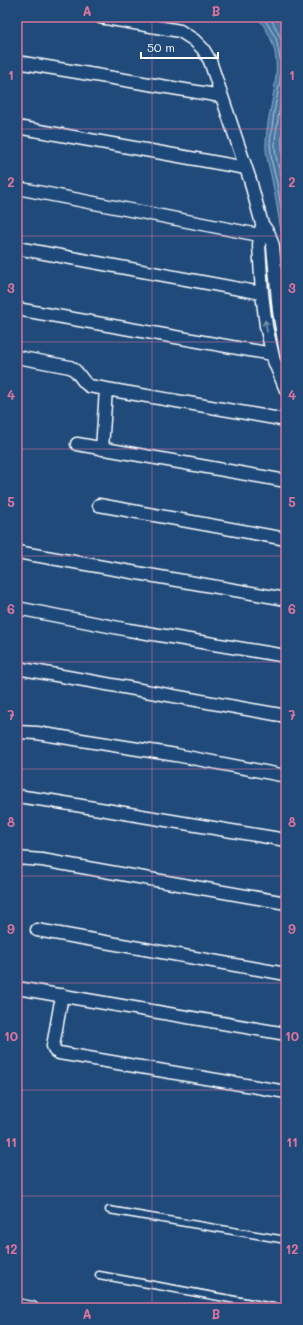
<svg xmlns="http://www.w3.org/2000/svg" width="303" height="1325" font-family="Mali,sans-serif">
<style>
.water{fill:#4875a3;stroke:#91acc8}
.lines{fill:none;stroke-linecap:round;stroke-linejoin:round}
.shore{stroke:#b6c8da;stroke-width:1}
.service-casing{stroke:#fff;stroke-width:9}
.minor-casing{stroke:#fff;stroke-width:15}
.service{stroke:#1f4a7a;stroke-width:6}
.minor{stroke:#1f4a7a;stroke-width:12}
.oneway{stroke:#7992af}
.grid{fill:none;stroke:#da749d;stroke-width:1;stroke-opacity:0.55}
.neatline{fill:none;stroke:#da749d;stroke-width:1.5}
.grid-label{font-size:13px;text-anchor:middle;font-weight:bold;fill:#da749d}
</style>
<rect width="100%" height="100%" fill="#1f4a7a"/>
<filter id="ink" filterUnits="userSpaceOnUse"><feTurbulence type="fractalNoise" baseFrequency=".025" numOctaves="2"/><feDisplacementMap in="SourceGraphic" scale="8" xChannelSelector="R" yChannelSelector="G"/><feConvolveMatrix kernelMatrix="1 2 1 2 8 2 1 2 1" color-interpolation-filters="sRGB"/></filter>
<g filter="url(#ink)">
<path class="water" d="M257,17H286V254C280,231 278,208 273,185C271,171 265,157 266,143C268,96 293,59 257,17Z"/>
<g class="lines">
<path class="shore" d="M263,17L276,38L281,63L280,81L274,112L270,143L272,163L277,183L286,238
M269,17C296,54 282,86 277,126C276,132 275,138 275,144C275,157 279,168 282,180C284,189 285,199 286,208
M286,107C281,130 280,151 286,174"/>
<defs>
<path id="service" d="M109,1210L286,1240
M99,1275L279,1308"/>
<path id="minor" d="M100,17L180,31L194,40L203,49L210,61L250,180L262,224L269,234L273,246L279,311L286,353
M17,62L221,96
M17,127L246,168
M17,188L259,235
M261,229L259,245L262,293L266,326L274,361L286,390
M17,248L262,293
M17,309L272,354
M17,357L70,367C79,371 81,381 89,386L286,420
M77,444L286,481
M102,449L106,389
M99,505L286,539
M17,552L286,599
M17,608L129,630L286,656
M17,668L286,716
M17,732L37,733L176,755L286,776
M17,796L52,801L286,840
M17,858L42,860L286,903
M37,930L286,974
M17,988L286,1034
M62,995L53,1046L55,1051L59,1053L286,1092
M17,1305L32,1308"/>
</defs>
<use href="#service" class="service-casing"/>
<use href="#minor" class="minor-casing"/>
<use href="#service" class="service"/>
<use href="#minor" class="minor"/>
</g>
<defs><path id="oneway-shaft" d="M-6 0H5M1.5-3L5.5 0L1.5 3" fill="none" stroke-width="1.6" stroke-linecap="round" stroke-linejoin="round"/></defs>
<use class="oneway" href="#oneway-shaft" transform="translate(266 326) rotate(-100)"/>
</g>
<path class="grid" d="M152,17V1308M17,129H286M17,236H286M17,342H286M17,449H286M17,556H286M17,662H286M17,769H286M17,876H286M17,983H286M17,1090H286M17,1196H286"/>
<rect width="303" height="1325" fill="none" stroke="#1f4a7a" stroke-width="44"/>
<path d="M141 52v6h77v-6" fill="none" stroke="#ffffff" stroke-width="2"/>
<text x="147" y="52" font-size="12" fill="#ffffff" stroke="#1f4a7a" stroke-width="3" paint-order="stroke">50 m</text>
<rect x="22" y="22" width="259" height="1281" class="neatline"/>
<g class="grid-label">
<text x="87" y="16">A</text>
<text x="216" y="16">B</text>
<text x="11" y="80">1</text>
<text x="292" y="80">1</text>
<text x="11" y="187">2</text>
<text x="292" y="187">2</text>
<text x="11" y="293">3</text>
<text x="292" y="293">3</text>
<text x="11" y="400">4</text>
<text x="292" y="400">4</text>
<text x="11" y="507">5</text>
<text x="292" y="507">5</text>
<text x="11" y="614">6</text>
<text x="292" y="614">6</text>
<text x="11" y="720">7</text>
<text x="292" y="720">7</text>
<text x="11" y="827">8</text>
<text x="292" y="827">8</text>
<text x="11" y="934">9</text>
<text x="292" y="934">9</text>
<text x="11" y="1041">10</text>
<text x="292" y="1041">10</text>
<text x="11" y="1147">11</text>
<text x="292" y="1147">11</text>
<text x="11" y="1254">12</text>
<text x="292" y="1254">12</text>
<text x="87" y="1319">A</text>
<text x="216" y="1319">B</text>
</g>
</svg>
